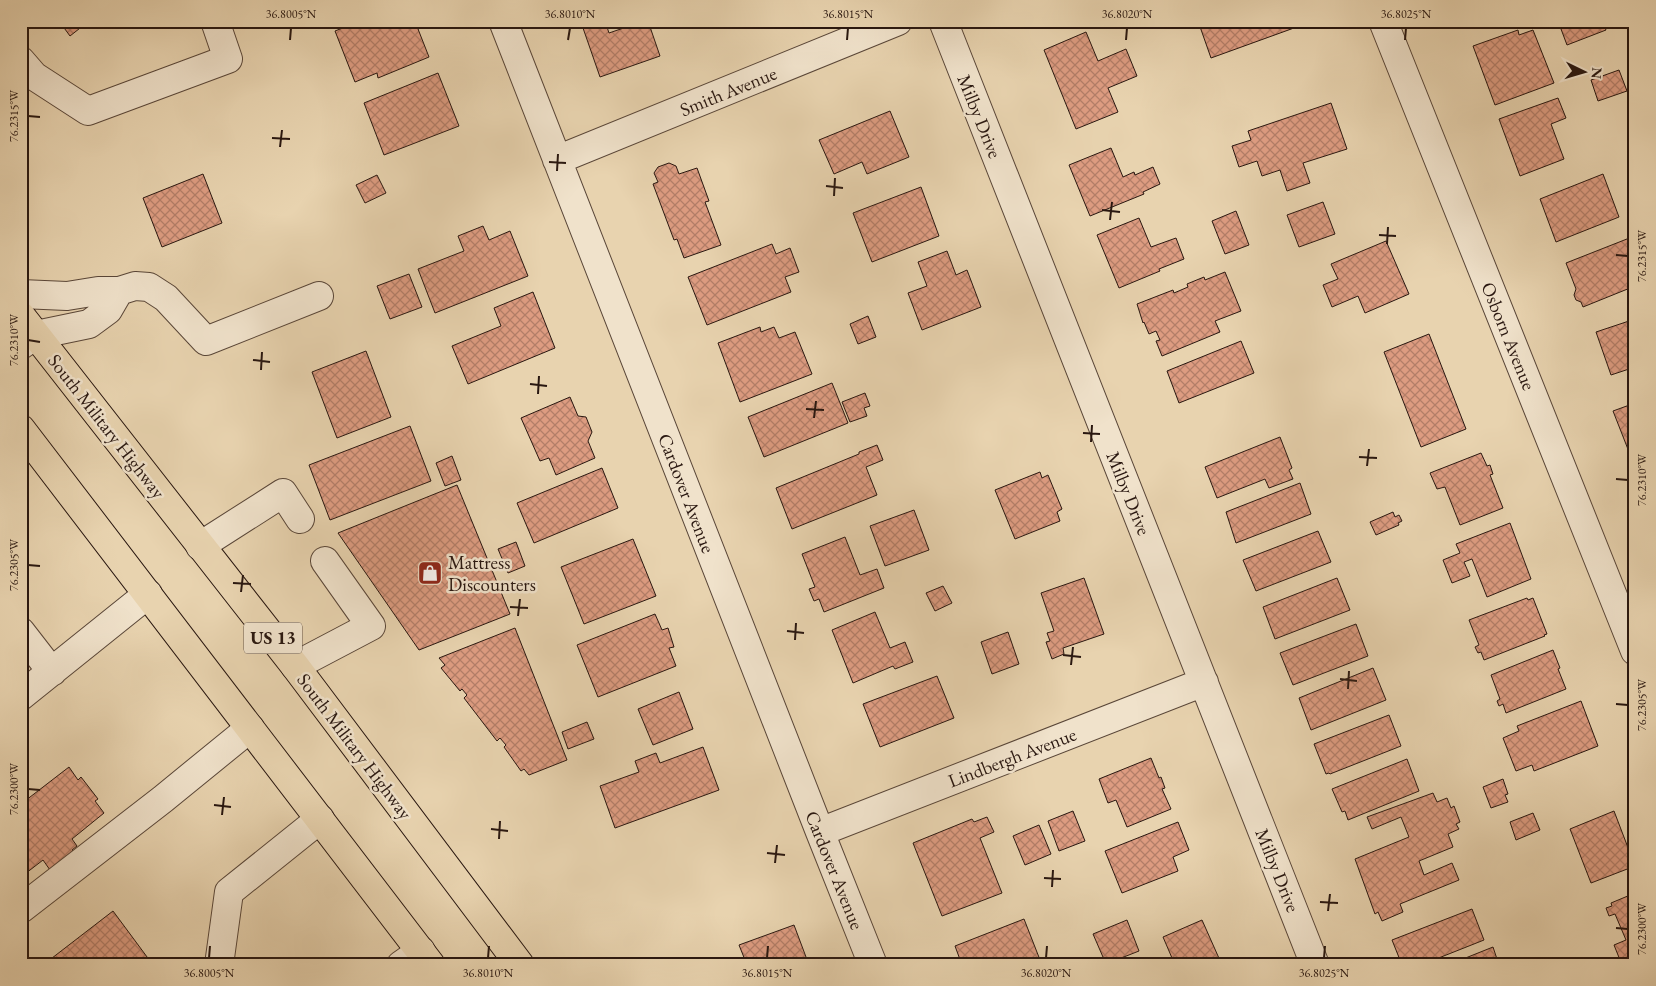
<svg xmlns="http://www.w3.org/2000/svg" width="1656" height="986" font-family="'EB Garamond',serif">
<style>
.building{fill:url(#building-cross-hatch);stroke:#291710}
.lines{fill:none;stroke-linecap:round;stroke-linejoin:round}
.minor-casing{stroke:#594638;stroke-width:30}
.major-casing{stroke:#291710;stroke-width:30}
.minor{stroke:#f0e2cb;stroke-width:28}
.major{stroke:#e8d3af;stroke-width:28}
.ticks{fill:none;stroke:#291710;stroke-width:2}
.labels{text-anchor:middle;stroke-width:5;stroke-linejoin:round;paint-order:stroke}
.shield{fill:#f0e2cb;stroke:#655448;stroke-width:1}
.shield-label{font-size:18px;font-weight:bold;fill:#291710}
.street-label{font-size:19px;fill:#291710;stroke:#f0e2cb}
.poi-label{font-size:19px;fill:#291710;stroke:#f0e2cb;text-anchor:start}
.neatline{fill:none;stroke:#291710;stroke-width:2}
.ticks-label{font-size:12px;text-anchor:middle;fill:#291710}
</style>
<defs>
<pattern id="building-cross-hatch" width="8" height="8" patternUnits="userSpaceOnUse" patternTransform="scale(1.25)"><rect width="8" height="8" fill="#dd9c81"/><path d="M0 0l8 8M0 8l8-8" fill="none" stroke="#b37e68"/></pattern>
</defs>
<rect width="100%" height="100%" fill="#e8d3af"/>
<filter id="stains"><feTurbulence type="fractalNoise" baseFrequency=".004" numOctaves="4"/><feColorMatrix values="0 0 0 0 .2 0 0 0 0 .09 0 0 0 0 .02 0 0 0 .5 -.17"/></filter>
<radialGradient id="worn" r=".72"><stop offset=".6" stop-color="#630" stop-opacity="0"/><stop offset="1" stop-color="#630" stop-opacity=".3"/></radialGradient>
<path class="building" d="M59,21H89L70,36Z
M360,21H421L423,27L418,29L429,57L378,78L377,73L355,82L335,31Z
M602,21H605L609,33L644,21H648L660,56L600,77L583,28Z
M1198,21H1304L1305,24L1211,58Z
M1558,21H1602L1606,30L1567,45Z
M1518,30L1519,35L1533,30L1554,83L1495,105L1473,46Z
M1086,32L1098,61L1126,49L1137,76L1108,88L1118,112L1076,129L1044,50Z
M1619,70L1627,91L1598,101L1591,80Z
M438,73L459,126L384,155L364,103Z
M1558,98L1566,118L1551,124L1564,159L1520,176L1499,119Z
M1331,103L1347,149L1303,163L1310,183L1287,191L1280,170L1262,176L1257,161L1239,167L1232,146L1251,140L1248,131Z
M890,111L909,157L867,174L862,162L834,174L819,140Z
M1111,148L1123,177L1134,172L1135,175L1153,167L1160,184L1143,192L1144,194L1090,216L1069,165Z
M669,163L676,166L679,174L697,168L709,201L705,202L721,245L684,258L677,239L674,240L653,184L658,182L654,173L658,167Z
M203,174L222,223L162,247L143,198Z
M1603,174L1619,217L1556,242L1540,199Z
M377,175L386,193L365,203L356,185Z
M921,187L939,236L872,262L853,213Z
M1323,202L1335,234L1299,247L1287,215Z
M1236,211L1249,245L1225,254L1212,221Z
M1139,218L1151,247L1176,238L1184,259L1159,269L1160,271L1119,288L1097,235Z
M483,226L489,240L510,231L528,276L435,313L418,269L464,251L458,236Z
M1632,237L1635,246V286L1583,307L1581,302L1576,300L1574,295L1576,289L1566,263Z
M1386,241L1409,294L1365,313L1358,296L1332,307L1323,285L1338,279L1331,264Z
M772,244L776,254L790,248L799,272L785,277L791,292L707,325L688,277Z
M947,251L956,275L967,270L981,307L922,330L908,293L927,286L918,262Z
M1225,272L1241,311L1215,321L1220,332L1162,356L1156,341L1160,340L1156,331L1149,334L1144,322L1143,323L1137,304L1173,290L1174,293L1188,287L1187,284L1204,277L1205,280Z
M409,274L422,307L390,319L377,286Z
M533,292L555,348L468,384L452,346L501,326L494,308Z
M868,316L876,337L858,344L850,324Z
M1635,319V367L1611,375L1596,332Z
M760,327L761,332L774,327L779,338L795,332L812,374L740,402L718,343Z
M1429,334L1466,429L1421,447L1384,352Z
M1241,341L1254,373L1179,403L1167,371Z
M366,351L391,417L337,438L312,372Z
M832,383L848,423L764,457L748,417Z
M865,393L870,406L864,408L867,416L850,422L842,402Z
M570,397L578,416L586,417L592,432L588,441L595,458L556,475L549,458L540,461L521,418Z
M1635,403V455L1631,457L1613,411Z
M410,426L431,481L330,520L309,465Z
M1280,437L1292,468L1289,470L1293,479L1269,488L1265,479L1217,498L1205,467Z
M877,445L883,460L866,467L877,495L792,529L776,488L859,454V452Z
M1481,453L1487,466L1490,465L1493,474L1490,475L1503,508L1460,525L1445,487L1437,489L1430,473Z
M452,456L461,480L445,486L436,463Z
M602,468L618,508L534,543L517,503Z
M1040,472L1042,478L1048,475L1062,509L1057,512L1060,521L1015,539L995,490Z
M1300,483L1311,514L1236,543L1226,512Z
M457,485L510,614L419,650L338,533Z
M914,510L929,550L885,566L870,526Z
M1393,512L1395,517L1399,515L1402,521L1398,523L1399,525L1376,535L1370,522Z
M1510,523L1531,579L1487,597L1472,559L1464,562L1470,576L1452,583L1443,560L1460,553L1456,544Z
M1318,531L1331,562L1256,591L1243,560Z
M845,537L860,575L877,569L884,588L824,612L819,599L814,601L809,589L815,587L802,554Z
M633,539L656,596L584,624L561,567Z
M516,542L525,566L508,573L498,549Z
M1084,578L1104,634L1063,648L1064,654L1052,659L1046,642L1050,641L1047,633L1054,631L1041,593Z
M1337,578L1350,610L1275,639L1263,607Z
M943,586L952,603L935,611L926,593Z
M1527,598L1528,600L1533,598L1547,634L1544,635L1545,636L1484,660L1481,652L1478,653L1475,647L1479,645L1469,620Z
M875,612L890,648L905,642L913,662L895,669L893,666L853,683L832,630Z
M655,614L662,630L668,628L674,647L669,648L676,666L598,697L577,645Z
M1356,624L1368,656L1293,685L1280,653Z
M515,628L567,760L529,775L524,769L521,771L504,747L506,745L500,738L497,741L464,698L467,695L462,689L460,691L441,668L445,665L439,658Z
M1008,632L1019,664L992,674L981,642Z
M1553,650L1560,668L1558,669L1566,689L1506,713L1503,704L1499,706L1497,701L1500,699L1491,675Z
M1373,668L1386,700L1311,730L1299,698Z
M937,676L954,718L880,747L863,704Z
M679,692L693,729L653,745L638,709Z
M1581,701L1598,746L1534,771L1532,765L1516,771L1503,738L1519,731L1517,726Z
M1389,715L1401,746L1330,774L1329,773L1326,774L1314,744Z
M587,722L594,739L568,749L562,732Z
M703,747L719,790L615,828L600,786L639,772L635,761L656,753L660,763Z
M1151,758L1159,778L1161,777L1165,788L1162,789L1171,809L1127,827L1116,800L1108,803L1099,779Z
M1407,759L1419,791L1348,820L1345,811L1342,812L1332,789Z
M69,767L78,780L81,777L98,799L95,801L104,813L72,839L77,846L72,850L74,852L50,870L43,860L21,877V804Z
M1503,779L1508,794L1505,795L1508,802L1491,808L1483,787Z
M1433,793L1437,802L1447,798L1451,808L1454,806L1460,822L1456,824L1459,829L1448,834L1453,847L1419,861L1424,875L1452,863L1459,880L1400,904L1403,912L1382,921L1378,912L1375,914L1355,859L1409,837L1401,817L1372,829L1367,817Z
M1073,811L1085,841L1059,851L1048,821Z
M1614,811L1635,866L1591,883L1570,829Z
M1533,813L1540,830L1516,840L1510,822Z
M987,817L994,832L980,838L1002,893L942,916L913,843L972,819L974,822Z
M1178,822L1189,850L1173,857L1178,871L1122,893L1105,851Z
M1039,825L1051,854L1025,865L1013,836Z
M1635,893V965H1622L1614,945L1626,940L1615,914L1609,916L1606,908L1612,906L1611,903Z
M1472,909L1484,940L1421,965H1402L1392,940Z
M113,911L153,965H43Z
M1024,919L1042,965H962L955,946Z
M1127,920L1139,951L1106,964L1093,934Z
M1202,920L1222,965H1175L1163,937Z
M794,925L809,965H747L739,945Z
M1493,947L1499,965H1448Z"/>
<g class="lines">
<defs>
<path id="minor" d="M503,21L820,832L873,965
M943,21L1315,965
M1383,21L1635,651
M21,61L34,76L88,111L228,59L215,21
M557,160L898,21
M21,294L67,296L98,291H119L135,286L149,287L166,298L206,341L319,296
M21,345L36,335L89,324L108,310L119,291
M200,546L283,493L300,519
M21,632L52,672
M295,666L371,626L325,561
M21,696L148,594
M820,832L1204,682
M21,909L163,799L250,728
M219,965L229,892L320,819
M401,965L421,951"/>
<path id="major" d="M21,316L295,666L520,965
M21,429L431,965"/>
</defs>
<use href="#minor" class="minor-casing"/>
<use href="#major" class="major-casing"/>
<use href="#minor" class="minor"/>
<use href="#major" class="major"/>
</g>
<path class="ticks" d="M290,40L291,28M568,40L570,28M847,40L848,28M1126,40L1127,28M1405,40L1406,28M28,116L40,117M272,138L290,139M280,147L282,130M549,162L566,163M557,171L558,154M826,186L843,188M834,196L835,178M1102,210L1120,212M1110,220L1112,202M1379,235L1396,236M1387,244L1388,227M1616,255L1628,256M28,340L40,342M253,360L270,362M261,370L262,352M530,384L547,386M538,394L539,376M806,409L824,410M814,418L816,401M1083,433L1100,434M1091,442L1092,425M1359,457L1377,458M1367,466L1369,449M1616,479L1628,480M28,565L40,566M233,583L251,584M241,592L243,575M510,607L528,608M518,616L520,599M787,631L804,633M795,640L796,623M1063,655L1081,657M1071,665L1073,647M1340,679L1357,681M1348,689L1349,671M1616,704L1628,705M28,789L40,790M214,805L231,807M222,815L224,797M491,829L508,831M499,839L500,821M767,853L785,855M775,863L777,845M1044,878L1061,879M1052,887L1053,870M1320,902L1338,903M1328,911L1330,894M1616,928L1628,929M209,958L210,946M488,958L489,946M767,958L768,946M1046,958L1047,946M1324,958L1325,946"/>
<defs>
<symbol id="shop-square" viewBox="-11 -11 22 22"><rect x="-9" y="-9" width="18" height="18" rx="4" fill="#8f2418" stroke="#f0e2cb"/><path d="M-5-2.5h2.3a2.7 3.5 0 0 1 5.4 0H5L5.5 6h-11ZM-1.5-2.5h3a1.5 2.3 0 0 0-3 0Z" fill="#fff"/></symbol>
</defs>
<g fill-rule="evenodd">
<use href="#shop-square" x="416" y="559" width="28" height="28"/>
</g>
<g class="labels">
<rect class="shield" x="244" y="622.5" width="58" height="31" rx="4"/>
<g class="shield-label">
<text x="273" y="644">US 13</text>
</g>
<g class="street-label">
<text transform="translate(728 91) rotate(-22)" y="7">Smith Avenue</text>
<text transform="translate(980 116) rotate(68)" y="7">Milby Drive</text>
<text transform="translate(1509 336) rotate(68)" y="7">Osborn Avenue</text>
<text transform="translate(107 426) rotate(52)" y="7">South Military Highway</text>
<text transform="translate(687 493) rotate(69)" y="7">Cardover Avenue</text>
<text transform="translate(1129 493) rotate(68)" y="7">Milby Drive</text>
<text transform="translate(355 746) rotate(53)" y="7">South Military Highway</text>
<text transform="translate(1012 757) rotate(-21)" y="7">Lindbergh Avenue</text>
<text transform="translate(835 870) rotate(68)" y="7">Cardover Avenue</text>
<text transform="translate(1278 870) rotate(68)" y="7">Milby Drive</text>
</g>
<g class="poi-label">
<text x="448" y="569">Mattress<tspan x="448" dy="22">Discounters</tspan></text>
</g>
</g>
<rect width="1656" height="986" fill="none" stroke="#e8d3af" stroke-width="55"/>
<g transform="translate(1584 72) rotate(95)" stroke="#f0e2cb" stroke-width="4" paint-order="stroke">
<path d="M0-4L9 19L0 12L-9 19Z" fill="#291710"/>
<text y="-8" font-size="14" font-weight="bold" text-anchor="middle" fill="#291710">N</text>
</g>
<rect x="28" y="28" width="1600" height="930" class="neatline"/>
<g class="ticks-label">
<text x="291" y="18">36.8005°N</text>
<text x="570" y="18">36.8010°N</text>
<text x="848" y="18">36.8015°N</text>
<text x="1127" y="18">36.8020°N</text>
<text x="1406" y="18">36.8025°N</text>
<text transform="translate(14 116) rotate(-90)" y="4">76.2315°W</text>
<text transform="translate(1642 256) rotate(-90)" y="4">76.2315°W</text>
<text transform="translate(14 340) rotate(-90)" y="4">76.2310°W</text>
<text transform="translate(1642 480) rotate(-90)" y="4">76.2310°W</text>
<text transform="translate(14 565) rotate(-90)" y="4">76.2305°W</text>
<text transform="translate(1642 705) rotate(-90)" y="4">76.2305°W</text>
<text transform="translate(14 789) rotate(-90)" y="4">76.2300°W</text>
<text transform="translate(1642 929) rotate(-90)" y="4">76.2300°W</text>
<text x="209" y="977">36.8005°N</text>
<text x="488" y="977">36.8010°N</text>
<text x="767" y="977">36.8015°N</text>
<text x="1046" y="977">36.8020°N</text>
<text x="1324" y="977">36.8025°N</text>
</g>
<rect width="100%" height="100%" filter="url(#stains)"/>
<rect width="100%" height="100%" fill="url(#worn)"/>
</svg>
